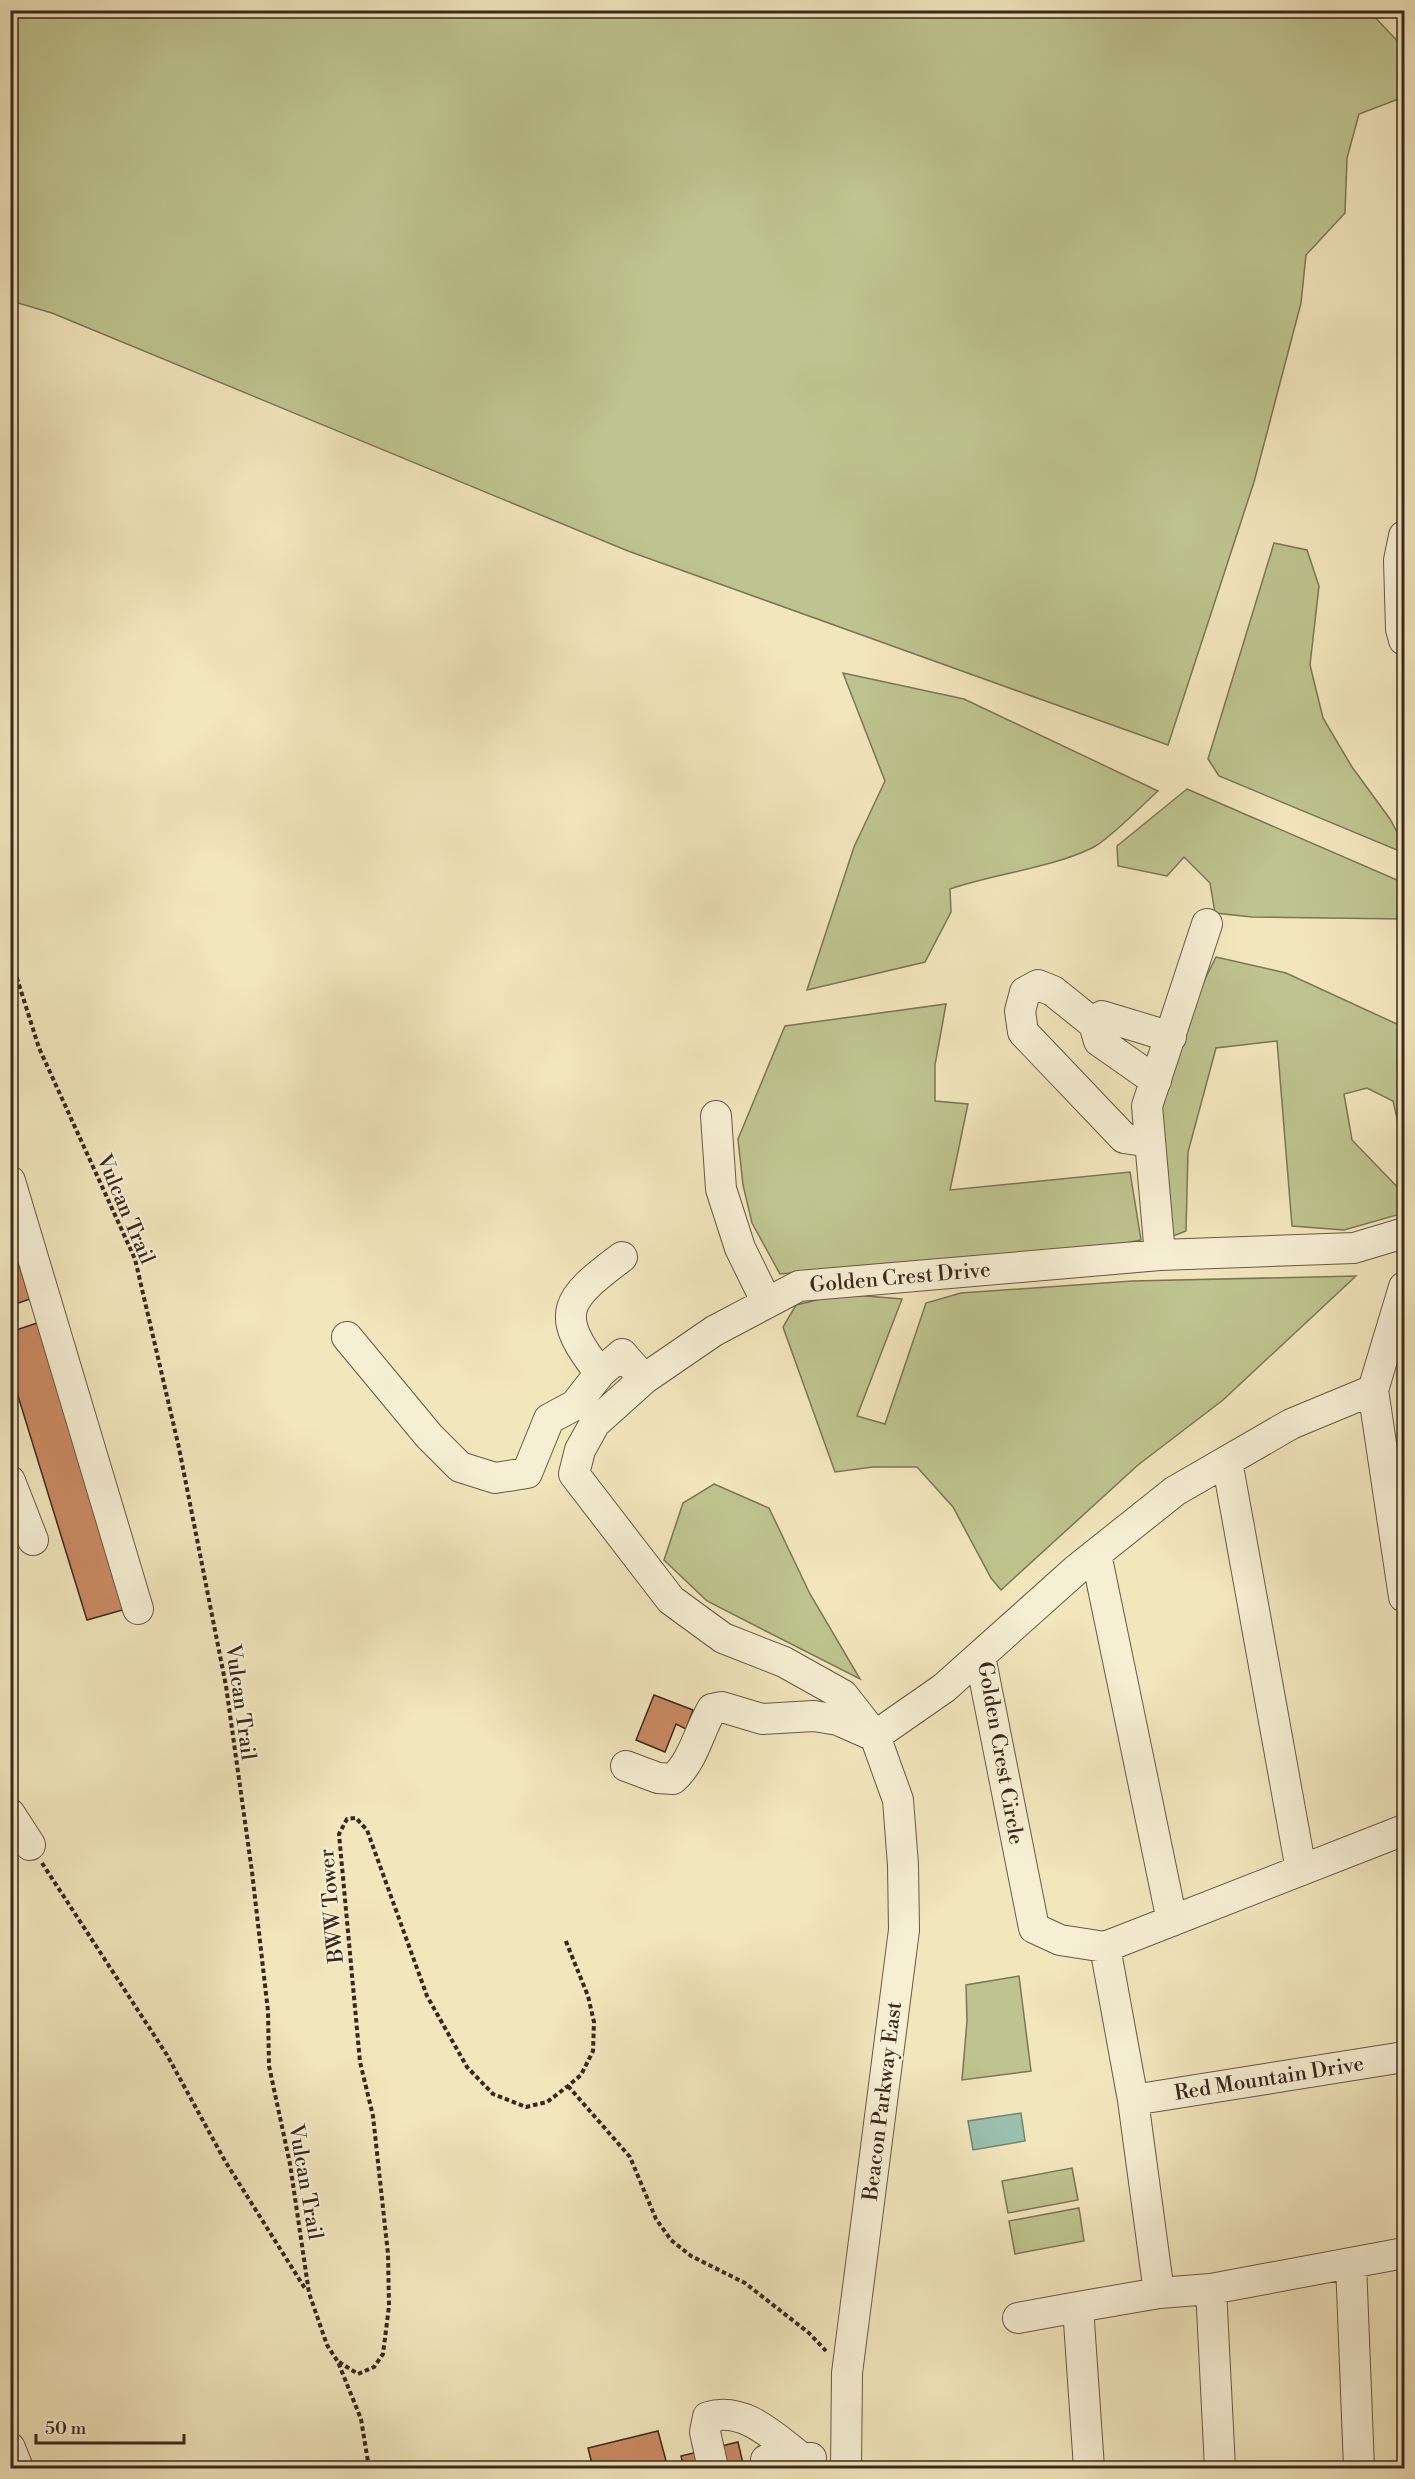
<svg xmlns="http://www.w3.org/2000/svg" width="1415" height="2479" font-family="'Libre Bodoni',serif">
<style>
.green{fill:#bec48f;stroke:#7c7656;stroke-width:1.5}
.water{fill:#9bc0ae;stroke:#748374;stroke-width:1.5}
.building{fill:#cb8a63;stroke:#3a281e;stroke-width:1.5}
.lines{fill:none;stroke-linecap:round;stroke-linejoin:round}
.minor-casing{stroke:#685846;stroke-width:32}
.path{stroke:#3a281e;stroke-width:4;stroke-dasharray:4.5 3;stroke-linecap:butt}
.minor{stroke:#f7efd4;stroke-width:30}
.labels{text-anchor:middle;stroke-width:4.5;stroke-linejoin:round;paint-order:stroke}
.street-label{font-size:21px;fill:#3a281e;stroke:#f7efd4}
</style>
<rect width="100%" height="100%" fill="#f2e6bd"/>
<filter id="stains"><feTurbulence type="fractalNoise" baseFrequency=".00333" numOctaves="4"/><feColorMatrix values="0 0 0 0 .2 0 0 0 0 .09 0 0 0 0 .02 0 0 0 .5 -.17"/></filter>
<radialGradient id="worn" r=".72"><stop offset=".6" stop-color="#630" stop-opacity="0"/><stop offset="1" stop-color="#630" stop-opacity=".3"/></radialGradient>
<path class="green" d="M10,11H1369L1404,48V97L1359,114L1347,158L1345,213L1306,255L1301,303L1254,482L1168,745L628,551L52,313L11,301Z
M1274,543L1307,550L1319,586L1310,665L1323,718L1352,767L1390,819L1404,845V853L1219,776L1208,759Z
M843,673L964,699L1158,791C1141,806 1110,839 1092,848C1048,869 996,873 950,889L951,912L925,962L807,990L854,847L885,781Z
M1187,789L1404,883V919L1252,917L1215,913L1210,883L1184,857L1167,876L1118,866L1117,846Z
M1216,957L1286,973L1399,1025L1404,1024V1149L1393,1101L1367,1088L1344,1094L1352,1140L1404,1194L1397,1215L1344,1230L1292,1226L1277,1041L1216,1048L1188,1152L1186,1231L1168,1238L1159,1119L1183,1023Z
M946,1004L935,1065V1101L968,1104L950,1190L1130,1172L1141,1240L1063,1255L914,1262L780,1274L752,1223L743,1185L738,1139L785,1026Z
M1356,1276L1223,1400L1138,1465L1001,1590L991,1578L953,1507L917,1467H873L835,1472L783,1327L796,1305L842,1294L902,1299L857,1416L885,1424L926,1303L961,1293L1132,1281Z
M714,1484L769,1508L810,1594L860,1679L707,1601L664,1560L683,1503Z
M1019,1976L1031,2071L962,2080L967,2021L966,1985Z
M1072,2168L1078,2200L1008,2213L1002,2181Z
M1079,2208L1084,2241L1015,2254L1009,2221Z"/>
<path class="water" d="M1021,2113L1025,2141L973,2150L968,2121Z"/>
<path class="building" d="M10,1236L30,1299L10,1306Z
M37,1323L126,1609L87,1620L10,1370V1332Z
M10,1544L17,1558L10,1561Z
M654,1695L693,1710L686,1729L676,1724L665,1752L636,1740Z
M658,2431L668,2468H593L588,2448Z
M738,2442L744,2468H684L681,2456Z"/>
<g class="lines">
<defs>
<path id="minor" d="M1404,536L1399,560L1401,629L1404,640
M1094,1024L1053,991L1038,985L1025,992L1020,1011L1023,1032L1124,1138L1150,1142
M1156,1081L1099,1041L1094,1024L1102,1016L1171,1037
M716,1116L721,1189L740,1248L767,1303
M10,1181L138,1609
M1160,1255L1147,1106L1207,924
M1404,1287L1373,1390L1404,1597
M347,1337L429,1436L460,1467L495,1478L527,1473L549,1419L575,1405L600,1373L622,1354L644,1379
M600,1373C552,1313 566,1299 622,1257
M1227,1461L1301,1870
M10,1481L33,1540
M1096,1554L1172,1921
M980,1656L1034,1928L1060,1940L1105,1947L1404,1830
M875,1736L944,1688L1077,1569L1175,1491L1291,1424L1373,1390
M626,1766L658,1778L673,1779C694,1760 698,1733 712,1709L722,1707L762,1719L814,1716L838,1720L872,1735
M10,1814L30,1845
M1105,1947L1133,2100L1159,2293
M1133,2100L1404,2057
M1351,2263L1359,2468
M1211,2289L1220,2468
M1018,2318L1078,2307
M10,2448L18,2468
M766,2460L811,2458
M713,2468L705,2432L708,2417C745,2406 775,2438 803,2459
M846,2468L847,2373L904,1930L903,1865L898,1800L875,1736L843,1695L784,1662L723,1638L671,1600L574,1474L580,1450L595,1423L644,1379L714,1331L799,1286L1160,1255L1354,1248L1404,1233
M1089,2468L1078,2307L1159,2293L1211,2289L1404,2253"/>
</defs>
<use href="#minor" class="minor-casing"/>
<path class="path" d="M10,956L39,1048L135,1259L179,1448L226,1686L252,1872L268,2011L269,2066L290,2164L309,2293L327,2345L338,2362L361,2419L369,2468
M42,1863L167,2055L225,2161L306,2290
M568,2086L630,2157L656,2219L671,2240L691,2256L745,2283L809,2333L826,2351
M339,2362L358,2374L374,2367L383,2354L389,2306L388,2254L373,2116L360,2062L339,1834L347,1819L356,1818L367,1830L427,1996L467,2067L493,2094L526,2107L547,2102L568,2086L581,2075L593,2051L594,2022L588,1996L565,1939"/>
<use href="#minor" class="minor"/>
</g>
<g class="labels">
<g class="street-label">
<text transform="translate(126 1209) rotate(67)" y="7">Vulcan Trail</text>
<text transform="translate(900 1277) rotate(-5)" y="7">Golden Crest Drive</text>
<text transform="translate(241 1702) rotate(82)" y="7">Vulcan Trail</text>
<text transform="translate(1001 1753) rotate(80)" y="7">Golden Crest Circle</text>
<text transform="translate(331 1906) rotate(-95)" y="7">BWW Tower</text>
<text transform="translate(1269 2078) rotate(-9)" y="7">Red Mountain Drive</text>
<text transform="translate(882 2101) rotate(-83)" y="7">Beacon Parkway East</text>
<text transform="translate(306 2182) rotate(80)" y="7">Vulcan Trail</text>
</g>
</g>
<rect width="1415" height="2479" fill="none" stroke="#f2e6bd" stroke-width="36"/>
<rect x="12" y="12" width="1391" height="2455" fill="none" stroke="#3a281e" stroke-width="3"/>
<rect x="18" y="18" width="1379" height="2443" fill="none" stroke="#3a281e" stroke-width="1.5"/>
<path d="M36 2434v9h148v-9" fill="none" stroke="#3a281e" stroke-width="3"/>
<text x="45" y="2434" font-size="18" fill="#3a281e" stroke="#f7efd4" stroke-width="4.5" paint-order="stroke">50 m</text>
<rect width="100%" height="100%" filter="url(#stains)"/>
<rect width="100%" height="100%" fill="url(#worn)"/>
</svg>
